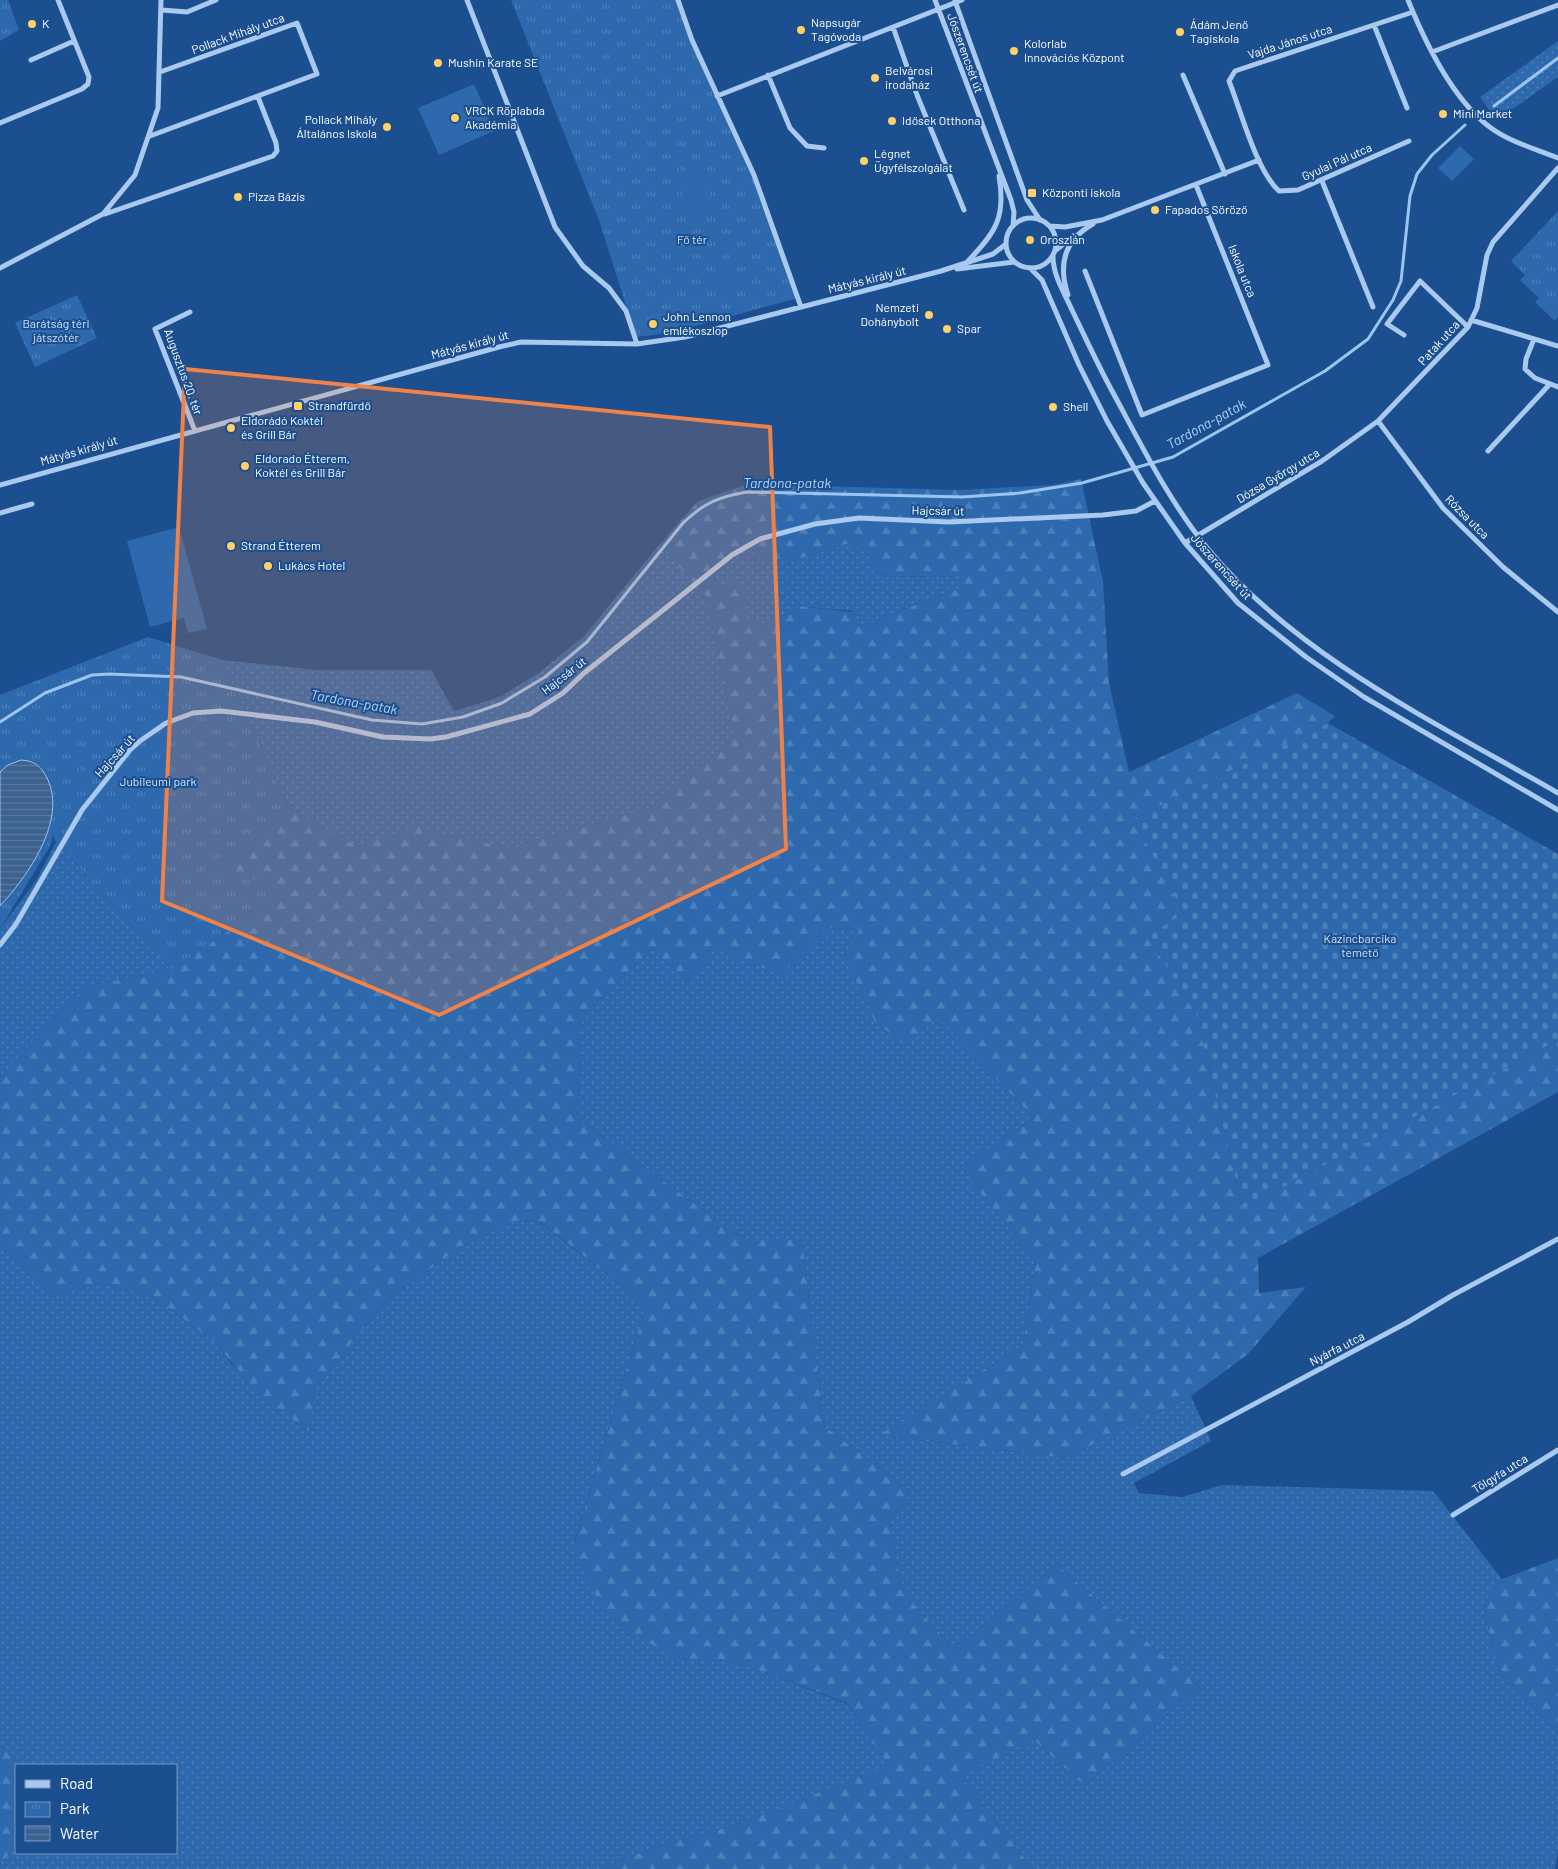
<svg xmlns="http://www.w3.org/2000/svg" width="1558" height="1869" font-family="Barlow,sans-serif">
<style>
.grass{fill:url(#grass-dots)}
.forest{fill:url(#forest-firs);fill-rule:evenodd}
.cemetery{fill:url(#cemetery-stones)}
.park{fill:url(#park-tufts)}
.pitch{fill:#2e69ad}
.water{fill:url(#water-rules);stroke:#9cc4f0}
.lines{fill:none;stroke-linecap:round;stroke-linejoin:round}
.stream{stroke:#9cc4f0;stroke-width:3}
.street{stroke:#a9c9ee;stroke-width:5}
.marked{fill:#ee8249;fill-opacity:0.2;stroke:#ee8249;stroke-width:4;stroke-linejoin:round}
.poi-dot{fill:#ffd166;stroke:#1b4f8f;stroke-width:2}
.labels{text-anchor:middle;stroke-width:4;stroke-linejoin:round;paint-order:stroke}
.poi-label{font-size:12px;fill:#fff;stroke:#1b4f8f;text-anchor:start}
.street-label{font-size:12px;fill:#fff;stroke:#1b4f8f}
.park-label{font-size:12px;fill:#cfe3fa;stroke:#1b4f8f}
.water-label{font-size:14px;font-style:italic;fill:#b5d3f5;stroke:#1b4f8f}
</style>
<defs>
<pattern id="grass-dots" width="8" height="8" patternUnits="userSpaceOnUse" patternTransform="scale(1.25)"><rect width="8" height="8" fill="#2e69ad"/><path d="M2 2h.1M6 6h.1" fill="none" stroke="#4d80b9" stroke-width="1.8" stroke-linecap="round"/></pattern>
<pattern id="forest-firs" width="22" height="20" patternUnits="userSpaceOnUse" patternTransform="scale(1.25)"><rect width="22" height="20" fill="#2e69ad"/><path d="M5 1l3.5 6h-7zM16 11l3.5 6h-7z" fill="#4d80b9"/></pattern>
<pattern id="cemetery-stones" width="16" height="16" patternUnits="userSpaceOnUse" patternTransform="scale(1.25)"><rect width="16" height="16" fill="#2e69ad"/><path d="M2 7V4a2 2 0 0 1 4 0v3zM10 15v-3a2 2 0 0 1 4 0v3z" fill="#4d80b9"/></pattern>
<pattern id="park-tufts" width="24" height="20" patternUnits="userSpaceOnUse" patternTransform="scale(1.25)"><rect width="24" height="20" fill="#2e69ad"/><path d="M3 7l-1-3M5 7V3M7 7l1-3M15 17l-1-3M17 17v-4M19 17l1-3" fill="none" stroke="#4d80b9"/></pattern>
<pattern id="water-rules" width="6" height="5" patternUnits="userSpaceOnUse" patternTransform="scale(1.25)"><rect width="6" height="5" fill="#3c6290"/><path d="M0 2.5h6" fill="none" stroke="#597aa1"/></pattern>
</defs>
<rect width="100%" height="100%" fill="#1b4f8f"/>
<path class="grass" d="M1558,41V77L1497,120L1480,97Z
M752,541L755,562H788L850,543L868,554L876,570L886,577L959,576L965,587L885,616L876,622L859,625L853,611L799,606L790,614L776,617L762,624L747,619L709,571Z
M659,545L706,596L735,736L650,808L507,848L415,827L359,847L288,807L222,660L317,670H431L454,711L500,697L540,672L584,636Z
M56,842L171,970L86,986L0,1077V929L37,879Z
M827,928L860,929L906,1045L938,1016L1034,1118L960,1167L1036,1262L1023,1345L880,1435L1065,1458L1191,1396L1211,1441L1134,1483L1139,1493L1182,1497L1222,1485L1433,1491L1502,1579L1484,1604L1495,1665L1558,1735V1851L1555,1869H1033L961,1777L1033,1738L1085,1786L1200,1687L1057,1565L954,1649L902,1591L890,1524L910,1491L824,1426L802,1241L744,1240L577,1118L582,1016L652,949L689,982L715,948L781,975Z
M514,1221L539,1222L634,1295L645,1308L573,1546L678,1658L726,1661L756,1669L847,1704L890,1765L742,1823L655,1847L599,1869H0V1864L16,1846V1853H176V1765H25L0,1745V1246L55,1297L98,1283L155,1297L213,1341L232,1364L307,1432L315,1389L383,1304L460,1247Z"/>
<path class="forest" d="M1081,479L1103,582L1109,683L1129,772L1297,693L1335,716L1328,723L1133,819L1184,914L1147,935L1196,1014L1243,1209L1558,1040V1092L1258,1258L1259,1293L1306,1287L1248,1354L1191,1396L1065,1458L879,1435L1023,1345L1036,1262L960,1167L1034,1118L938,1017L906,1045L875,1022L844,955L860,929L827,928L781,975L715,949L689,982L652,949L582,1016L577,1118L744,1240H802L824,1426L910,1491L890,1524L902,1591L954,1649L1057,1565L1200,1687L1085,1786L1033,1739L961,1777L1033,1869H599L655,1847L742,1823L889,1765L847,1703L756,1669L726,1661L678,1658L637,1637L603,1613L573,1547L645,1308L634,1295L540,1222L514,1221L460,1247L383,1304L315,1389L308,1432L256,1390L213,1341L155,1297L98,1283L55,1297L0,1246V1077L86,986L171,970L287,890L222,870L288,807L359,847L414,826L507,848L650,808L735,736L706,596L659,545L698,501L748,484L960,490L1052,485ZM752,541L755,562H788L850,543L868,554L876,570L887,577L959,576L965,587L885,616L876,622L860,625L853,612L799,606L790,614L776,617L762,624L747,619L742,581L732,578L720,586L709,571Z
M1558,1558V1735L1495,1665L1484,1604L1502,1579Z
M0,1745L25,1765H16V1846L0,1864Z"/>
<path class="cemetery" d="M1328,723L1558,854V1040L1243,1209L1196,1014L1147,935L1184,914L1133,819Z"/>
<path class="park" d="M0,0H8L19,30L0,41Z
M511,0H678L692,40L754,175L798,298L669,333L636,337L600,223Z
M1558,211V317L1554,320L1535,302L1539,298L1520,280L1525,275L1511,261Z
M77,295L97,338L35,367L15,323Z
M148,637L222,660L288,807L222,870L288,890L171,970L56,842L53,835L50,846L0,929V906L25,876L51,825L41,767L32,761L0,772V695Z"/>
<path class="pitch" d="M474,84L494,131L439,155L418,108Z
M1460,146L1474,159L1452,181L1438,168Z
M688,173L713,180L703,215L678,208Z
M716,265L734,271L729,290L710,284Z
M179,527L207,629L188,633L184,618L150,627L127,541Z"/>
<path class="water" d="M21,760C35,761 41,766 47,778C68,820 27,877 0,906V772L8,765Z"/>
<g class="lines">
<path class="stream" d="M1494,106L1558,58
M0,722L45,693L92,675L109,674L181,677L372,720L422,724L463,717L502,703L545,677L587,642L683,523C704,503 718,497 747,492L962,497L1020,493L1082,483L1173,457L1325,371L1368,339L1393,300L1401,281L1410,196L1417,174L1432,155L1465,125"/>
<path class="street" d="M467,0L555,227L583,266L609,288L626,311L637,344
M678,0L692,40L754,175L801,307
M935,0L1011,200L1014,212L1013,226
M1408,0C1425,42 1454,101 1491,128C1510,142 1536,149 1558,158
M955,1L1027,200L1040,220
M162,10L187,12L216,0
M1374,25L1407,108
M893,27L917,95L964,210
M1432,52L1558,5
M31,60L74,41
M768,75L790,128L807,146L824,148
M1183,75L1225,174
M717,96L962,0
M0,123L82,89L88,84L89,77L58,0
M150,136L317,74L297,23L160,72
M1409,141L1298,190L1279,191C1256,170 1241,111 1229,81L1235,71L1413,12
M1322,181L1373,307
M105,214L273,156L277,151L276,143L258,97
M1006 243a25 25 0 1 1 50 0a25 25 0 1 1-50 0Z
M1050,226L1065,227L1102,220L1259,160
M1056,250L1073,236
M1053,256C1053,276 1064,292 1072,310C1085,337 1097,363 1111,389C1141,444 1168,500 1208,549C1299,658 1437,723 1558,793
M968,261C996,232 1006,217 999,176
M0,268L103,214L135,175L158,108L161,0
M1030,268L1042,280L1079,365L1107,421L1143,483L1185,543L1238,603L1306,657L1364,697L1558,810
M957,269L1014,262
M1085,271L1142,415L1268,365L1196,185
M1068,295C1058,265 1064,240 1093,224
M190,312L155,329L195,431
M1471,320L1558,346
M1404,335L1387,324L1420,281L1468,327
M1534,339L1526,359L1525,369L1535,378L1558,387
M1378,421L1443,508L1503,567L1558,612
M1488,451L1549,385
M0,485L499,347L521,342L637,344L685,337L941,271L993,254L1006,244
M0,513L32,504
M1185,543L1322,461L1378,421L1468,327L1477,308L1487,255L1493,242L1558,168
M0,945L16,924L82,810L130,750L140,741L166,723L193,713L221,711L315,722L383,737L430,739L446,737L530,714L563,693L583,674L732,555L760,539L815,524L859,518L949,522L1103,515L1136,511L1155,501
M1123,1474L1408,1322L1453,1295L1558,1239
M1453,1515L1558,1450"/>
</g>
<path class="marked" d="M185,369L770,427L786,849L439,1015L162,901Z"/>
<g class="poi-dot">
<circle cx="32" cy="24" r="5"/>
<circle cx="801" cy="30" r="5"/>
<circle cx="1180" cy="32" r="5"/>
<circle cx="1014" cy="51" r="5"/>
<circle cx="438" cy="63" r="5"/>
<circle cx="875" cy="78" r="5"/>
<circle cx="1443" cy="114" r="5"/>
<circle cx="455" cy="118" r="5"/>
<circle cx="892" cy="121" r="5"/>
<circle cx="387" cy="127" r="5"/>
<circle cx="864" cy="161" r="5"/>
<rect x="1027" y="188" width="10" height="10" rx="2.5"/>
<circle cx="238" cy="197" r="5"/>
<circle cx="1155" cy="210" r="5"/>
<circle cx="1030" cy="240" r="5"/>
<circle cx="929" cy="315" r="5"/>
<circle cx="653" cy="324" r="5"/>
<circle cx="947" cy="329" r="5"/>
<rect x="293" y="401" width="10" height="10" rx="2.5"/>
<circle cx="1053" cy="407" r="5"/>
<circle cx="231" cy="428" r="5"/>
<circle cx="245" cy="466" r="5"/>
<circle cx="231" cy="546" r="5"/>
<circle cx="268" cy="566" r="5"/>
</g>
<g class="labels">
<g class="poi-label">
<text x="811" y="27">Napsugár<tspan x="811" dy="14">Tagóvoda</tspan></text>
<text x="42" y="28">K</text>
<text x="1190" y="29">Ádám Jenő<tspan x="1190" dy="14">Tagiskola</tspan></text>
<text x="1024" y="48">Kolorlab<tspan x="1024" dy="14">Innovációs Központ</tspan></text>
<text x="448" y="67">Mushin Karate SE</text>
<text x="885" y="75">Belvárosi<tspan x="885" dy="14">irodaház</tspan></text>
<text x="465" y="115">VRCK Röplabda<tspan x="465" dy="14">Akadémia</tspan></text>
<text x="1453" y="118">Mini Market</text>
<text x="377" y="124" text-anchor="end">Pollack Mihály<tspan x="377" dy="14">Általános Iskola</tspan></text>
<text x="902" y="125">Idősek Otthona</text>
<text x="874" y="158">Légnet<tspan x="874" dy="14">Ügyfélszolgálat</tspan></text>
<text x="1042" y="197">Központi iskola</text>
<text x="248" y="201">Pizza Bázis</text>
<text x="1165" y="214">Fapados Söröző</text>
<text x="1040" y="244">Oroszlán</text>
<text x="919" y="312" text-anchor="end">Nemzeti<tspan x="919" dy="14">Dohánybolt</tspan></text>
<text x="663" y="321">John Lennon<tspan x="663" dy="14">emlékoszlop</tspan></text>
<text x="957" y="333">Spar</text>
<text x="308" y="410">Strandfürdő</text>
<text x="1063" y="411">Shell</text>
<text x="241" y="425">Eldorádó Koktél<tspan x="241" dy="14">és Grill Bár</tspan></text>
<text x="255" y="463">Eldorado Étterem,<tspan x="255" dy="14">Koktél és Grill Bár</tspan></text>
<text x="241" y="550">Strand Étterem</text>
<text x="278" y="570">Lukács Hotel</text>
</g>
<g class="street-label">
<text transform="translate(238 34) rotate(-20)" y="4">Pollack Mihály utca</text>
<text transform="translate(1290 42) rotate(-18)" y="4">Vajda János utca</text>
<text transform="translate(965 53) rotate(70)" y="4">Jószerencsét út</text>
<text transform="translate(1337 162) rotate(-24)" y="4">Gyulai Pál utca</text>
<text transform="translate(1242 271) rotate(68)" y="4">Iskola utca</text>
<text transform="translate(867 280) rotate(-14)" y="4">Mátyás király út</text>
<text transform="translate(1439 343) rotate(-48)" y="4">Patak utca</text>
<text transform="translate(470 345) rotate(-15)" y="4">Mátyás király út</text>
<text transform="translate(183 372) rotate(70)" y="4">Augusztus 20. tér</text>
<text transform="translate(79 451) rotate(-16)" y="4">Mátyás király út</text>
<text transform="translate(1278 476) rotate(-31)" y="4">Dózsa György utca</text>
<text transform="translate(938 511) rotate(1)" y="4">Hajcsár út</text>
<text transform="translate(1467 517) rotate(45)" y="4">Rózsa utca</text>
<text transform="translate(1221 567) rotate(48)" y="4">Jószerencsét út</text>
<text transform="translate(564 676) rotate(-38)" y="4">Hajcsár út</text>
<text transform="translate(115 756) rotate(-48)" y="4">Hajcsár út</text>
<text transform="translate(1337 1349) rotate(-27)" y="4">Nyárfa utca</text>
<text transform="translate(1500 1474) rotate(-32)" y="4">Tölgyfa utca</text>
</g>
<g class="park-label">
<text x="692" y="244">Fő tér</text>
<text x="56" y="328">Barátság téri<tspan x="56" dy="14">játszótér</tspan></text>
<text x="158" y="786">Jubileumi park</text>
<text x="1360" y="943">Kazincbarcika<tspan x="1360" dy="14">temető</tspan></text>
</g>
<g class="water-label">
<text transform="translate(1206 424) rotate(-29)" y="5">Tardona-patak</text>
<text x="787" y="488">Tardona-patak</text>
<text transform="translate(354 702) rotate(10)" y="5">Tardona-patak</text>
</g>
</g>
<rect x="15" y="1764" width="162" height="90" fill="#1b4f8f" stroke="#7695bc"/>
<rect x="25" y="1780" width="25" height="8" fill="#a9c9ee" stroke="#7695bc"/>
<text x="60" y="1789" font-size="15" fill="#ffffff">Road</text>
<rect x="25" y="1802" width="25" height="15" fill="url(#park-tufts)" stroke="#7695bc"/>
<text x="60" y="1814" font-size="15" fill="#ffffff">Park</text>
<rect x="25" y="1826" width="25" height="15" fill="url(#water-rules)" stroke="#7695bc"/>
<text x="60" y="1839" font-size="15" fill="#ffffff">Water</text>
</svg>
